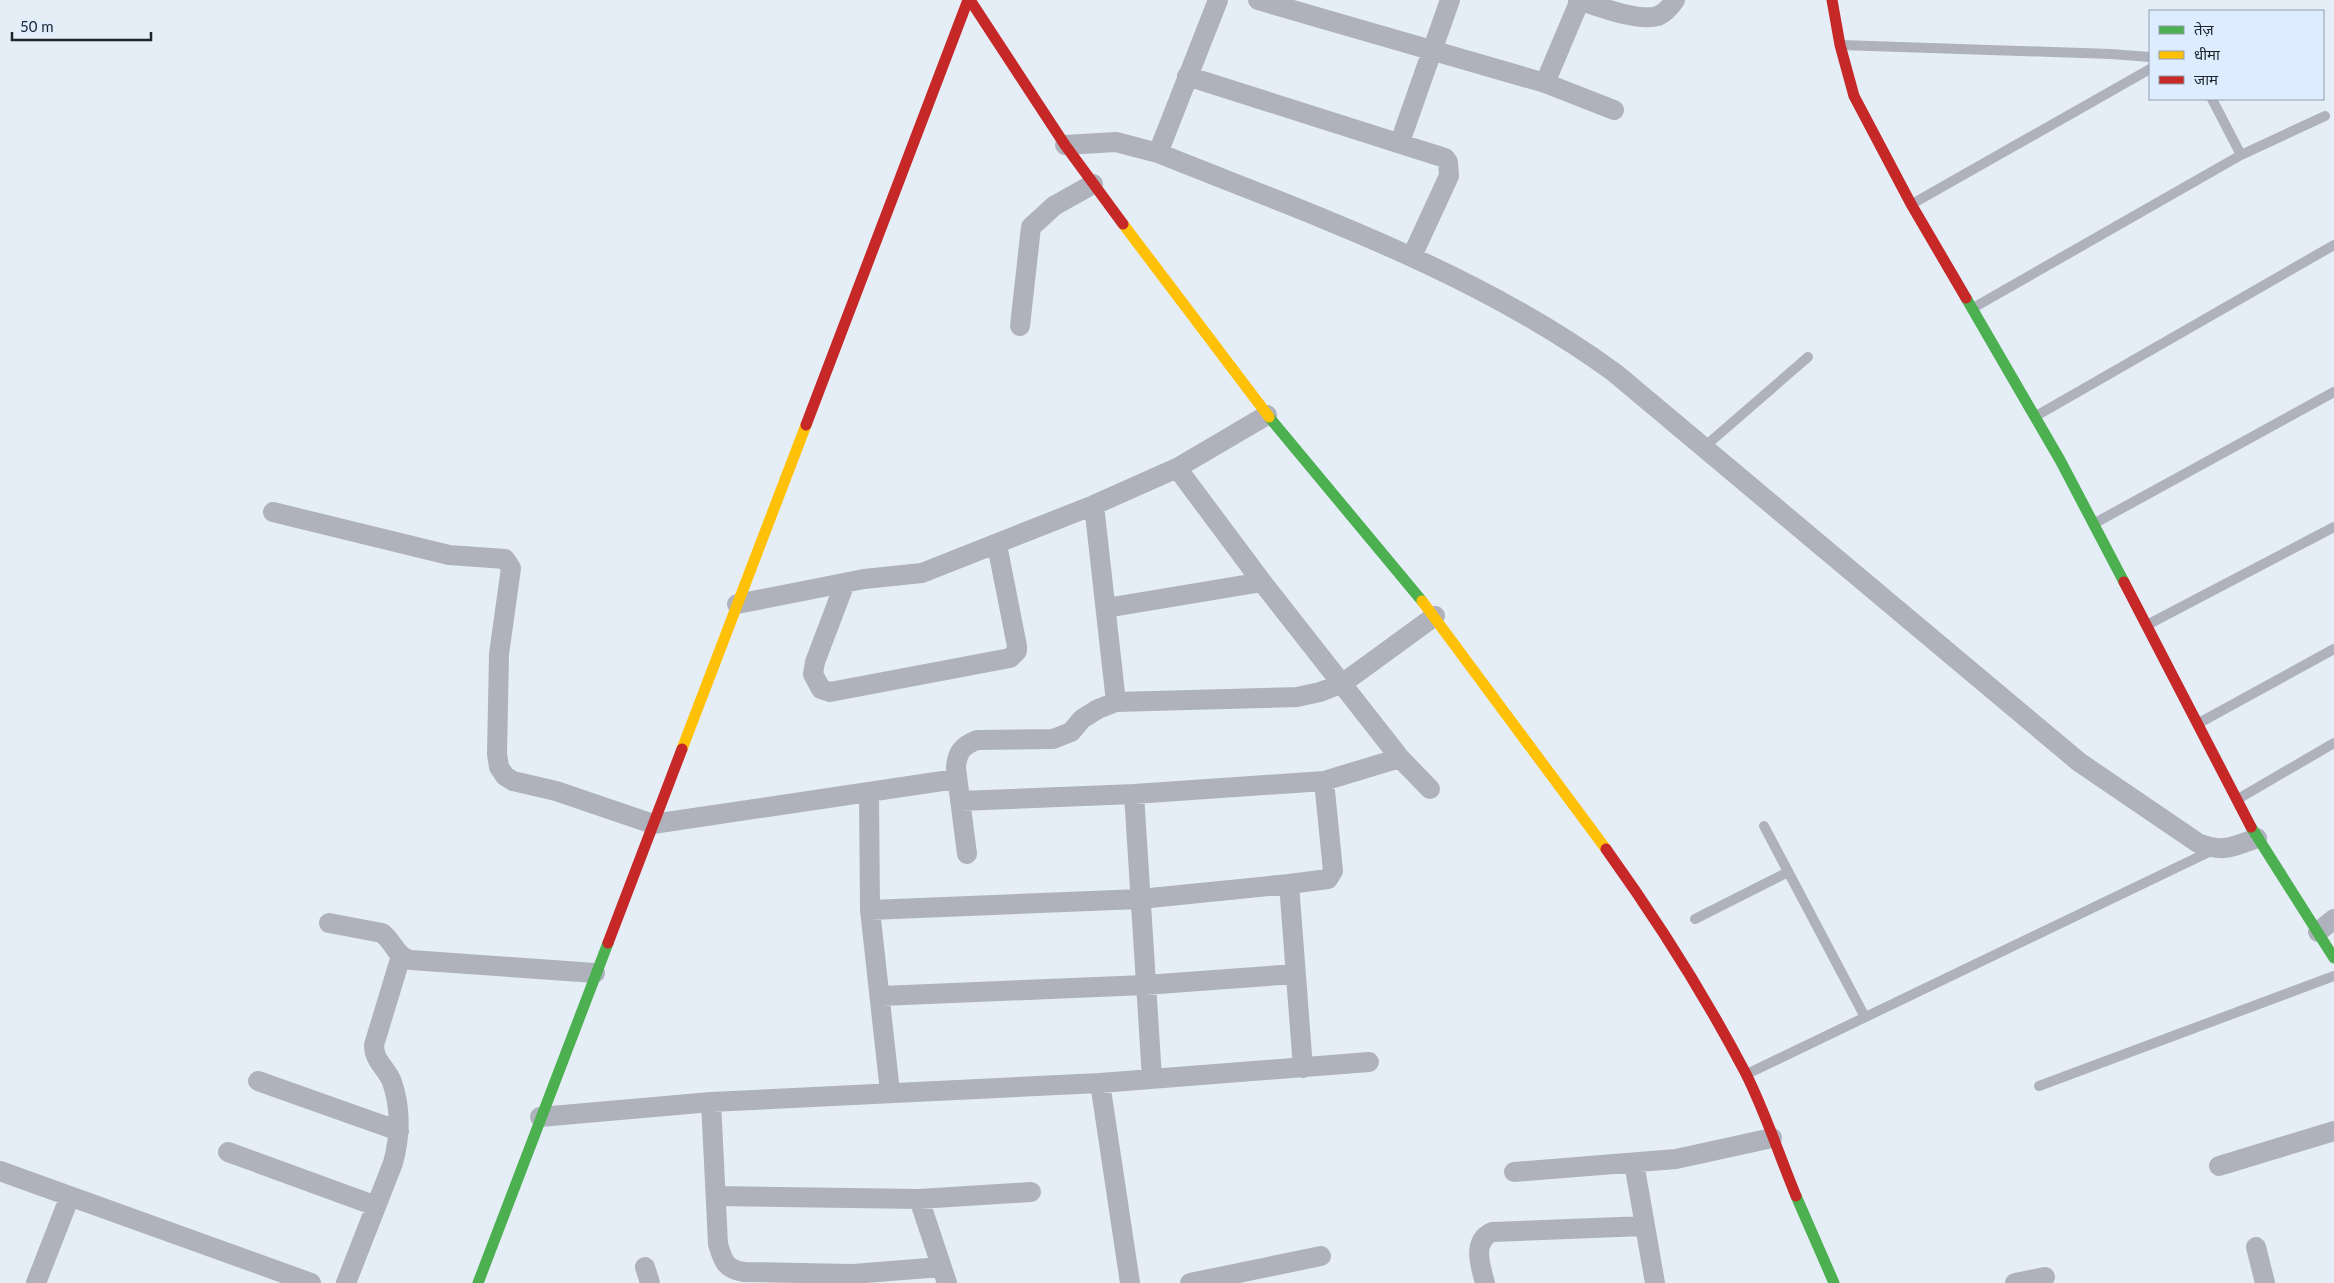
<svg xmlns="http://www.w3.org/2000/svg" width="2334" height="1283" font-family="Lato,'Noto Sans Devanagari',sans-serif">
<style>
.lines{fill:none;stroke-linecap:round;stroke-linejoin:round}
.lane{stroke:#afb2bc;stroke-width:10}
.street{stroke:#afb2bc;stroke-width:20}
.fast{stroke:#4caf50;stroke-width:11}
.slow{stroke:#ffc107;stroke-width:11}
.jam{stroke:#c62828;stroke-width:11}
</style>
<rect width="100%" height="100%" fill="#e5eef7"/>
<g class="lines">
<path class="lane" d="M1841,45L2111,54L2150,57
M2212,99L2241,155
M1912,204L2150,69
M1973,308L2241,155L2325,116
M2036,416L2334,245
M1703,448L1808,357
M2095,523L2334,392
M2147,625L2334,527
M2199,723L2334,649
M2238,799L2334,743
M1764,826L1865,1017
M1695,919L1788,872
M1747,1074L2213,850
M2039,1086L2334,976"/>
<path class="street" d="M1258,0L1545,83L1614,110
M1578,0C1598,6 1637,22 1658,16C1665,13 1671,6 1675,0
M1187,76L1445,158L1448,162L1449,176L1412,256
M1545,83L1580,0
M1400,142L1450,0
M1065,145L1116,142L1158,153C1315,216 1477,272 1615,373L2079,762L2198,843C2224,853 2232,847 2257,838
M1158,153L1218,0
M1020,326L1031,227L1054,206L1093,184
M1177,468L1262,582L1400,758L1430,789
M273,512L449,555L505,559L511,568L499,654L497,754L499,767L505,776L513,781L556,791L653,824L956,779
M845,583L815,662L813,674L821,689L830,692L1010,658L1017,651V646L997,545
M737,604L864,579L922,573L1094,505
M1106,608L1262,582
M1116,702L1094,505L1177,468L1267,415
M869,793L870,910L890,1092
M1134,794L1152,1078
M960,801L1134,794L1324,781L1400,758
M967,854L956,768C957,752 962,746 977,740L1053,739L1071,732L1082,719L1098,709L1116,702L1297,697L1320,692L1343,683L1435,616
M870,910L1140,899L1289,884
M329,923L382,933C394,942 396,957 411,960L595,973
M2318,932L2334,919
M881,996L1145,985L1295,974
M1303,1068L1289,884L1328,879L1333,871L1324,781
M258,1081L399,1131
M1100,1083L1130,1283
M711,1102L718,1244C723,1261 725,1269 744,1272L853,1274L941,1267
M540,1117L711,1102L1100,1083L1369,1062
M228,1152L376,1206
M1634,1163L1655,1283
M2219,1166L2334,1131
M0,1171L311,1283
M1514,1172L1676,1159L1772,1138
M717,1196L919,1199L1031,1192
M919,1199L947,1283
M2256,1247L2265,1283
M645,1267L650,1283
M36,1283L70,1196
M346,1283L393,1163C400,1137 401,1108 392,1082C387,1068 374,1062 374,1045L401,956
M1190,1283L1321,1256
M1485,1283C1480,1265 1472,1241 1492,1232L1644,1226
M2015,1283L2045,1277"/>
<path class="fast" d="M1966,298L2060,460L2124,582
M1269,417L1422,601
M2251,827L2334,958
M1796,1196L1834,1283
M478,1283L608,943"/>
<path class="slow" d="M1123,224L1269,417
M1422,601L1606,849
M682,749L806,425"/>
<path class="jam" d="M970,0L1065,145L1123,224
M1832,0L1840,45L1854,96L1911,204L1966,298
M806,425L968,0
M2124,582L2251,827
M1606,849C1657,920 1704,994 1745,1072C1765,1111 1779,1155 1796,1196
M608,943L682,749"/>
</g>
<rect x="2149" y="10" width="175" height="90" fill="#ddedff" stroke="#909dab"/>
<rect x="2159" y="26" width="25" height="8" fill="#4caf50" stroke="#909dab"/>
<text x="2194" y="35" font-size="15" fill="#1d242c">तेज़</text>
<rect x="2159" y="51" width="25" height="8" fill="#ffc107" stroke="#909dab"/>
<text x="2194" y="60" font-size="15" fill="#1d242c">धीमा</text>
<rect x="2159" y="76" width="25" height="8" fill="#c62828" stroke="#909dab"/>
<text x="2194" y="85" font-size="15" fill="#1d242c">जाम</text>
<path d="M12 32v8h139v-8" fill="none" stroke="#1d242c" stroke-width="2.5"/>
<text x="20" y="32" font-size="15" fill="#1d242c" stroke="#ddedff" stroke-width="4" paint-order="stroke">50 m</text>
</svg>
